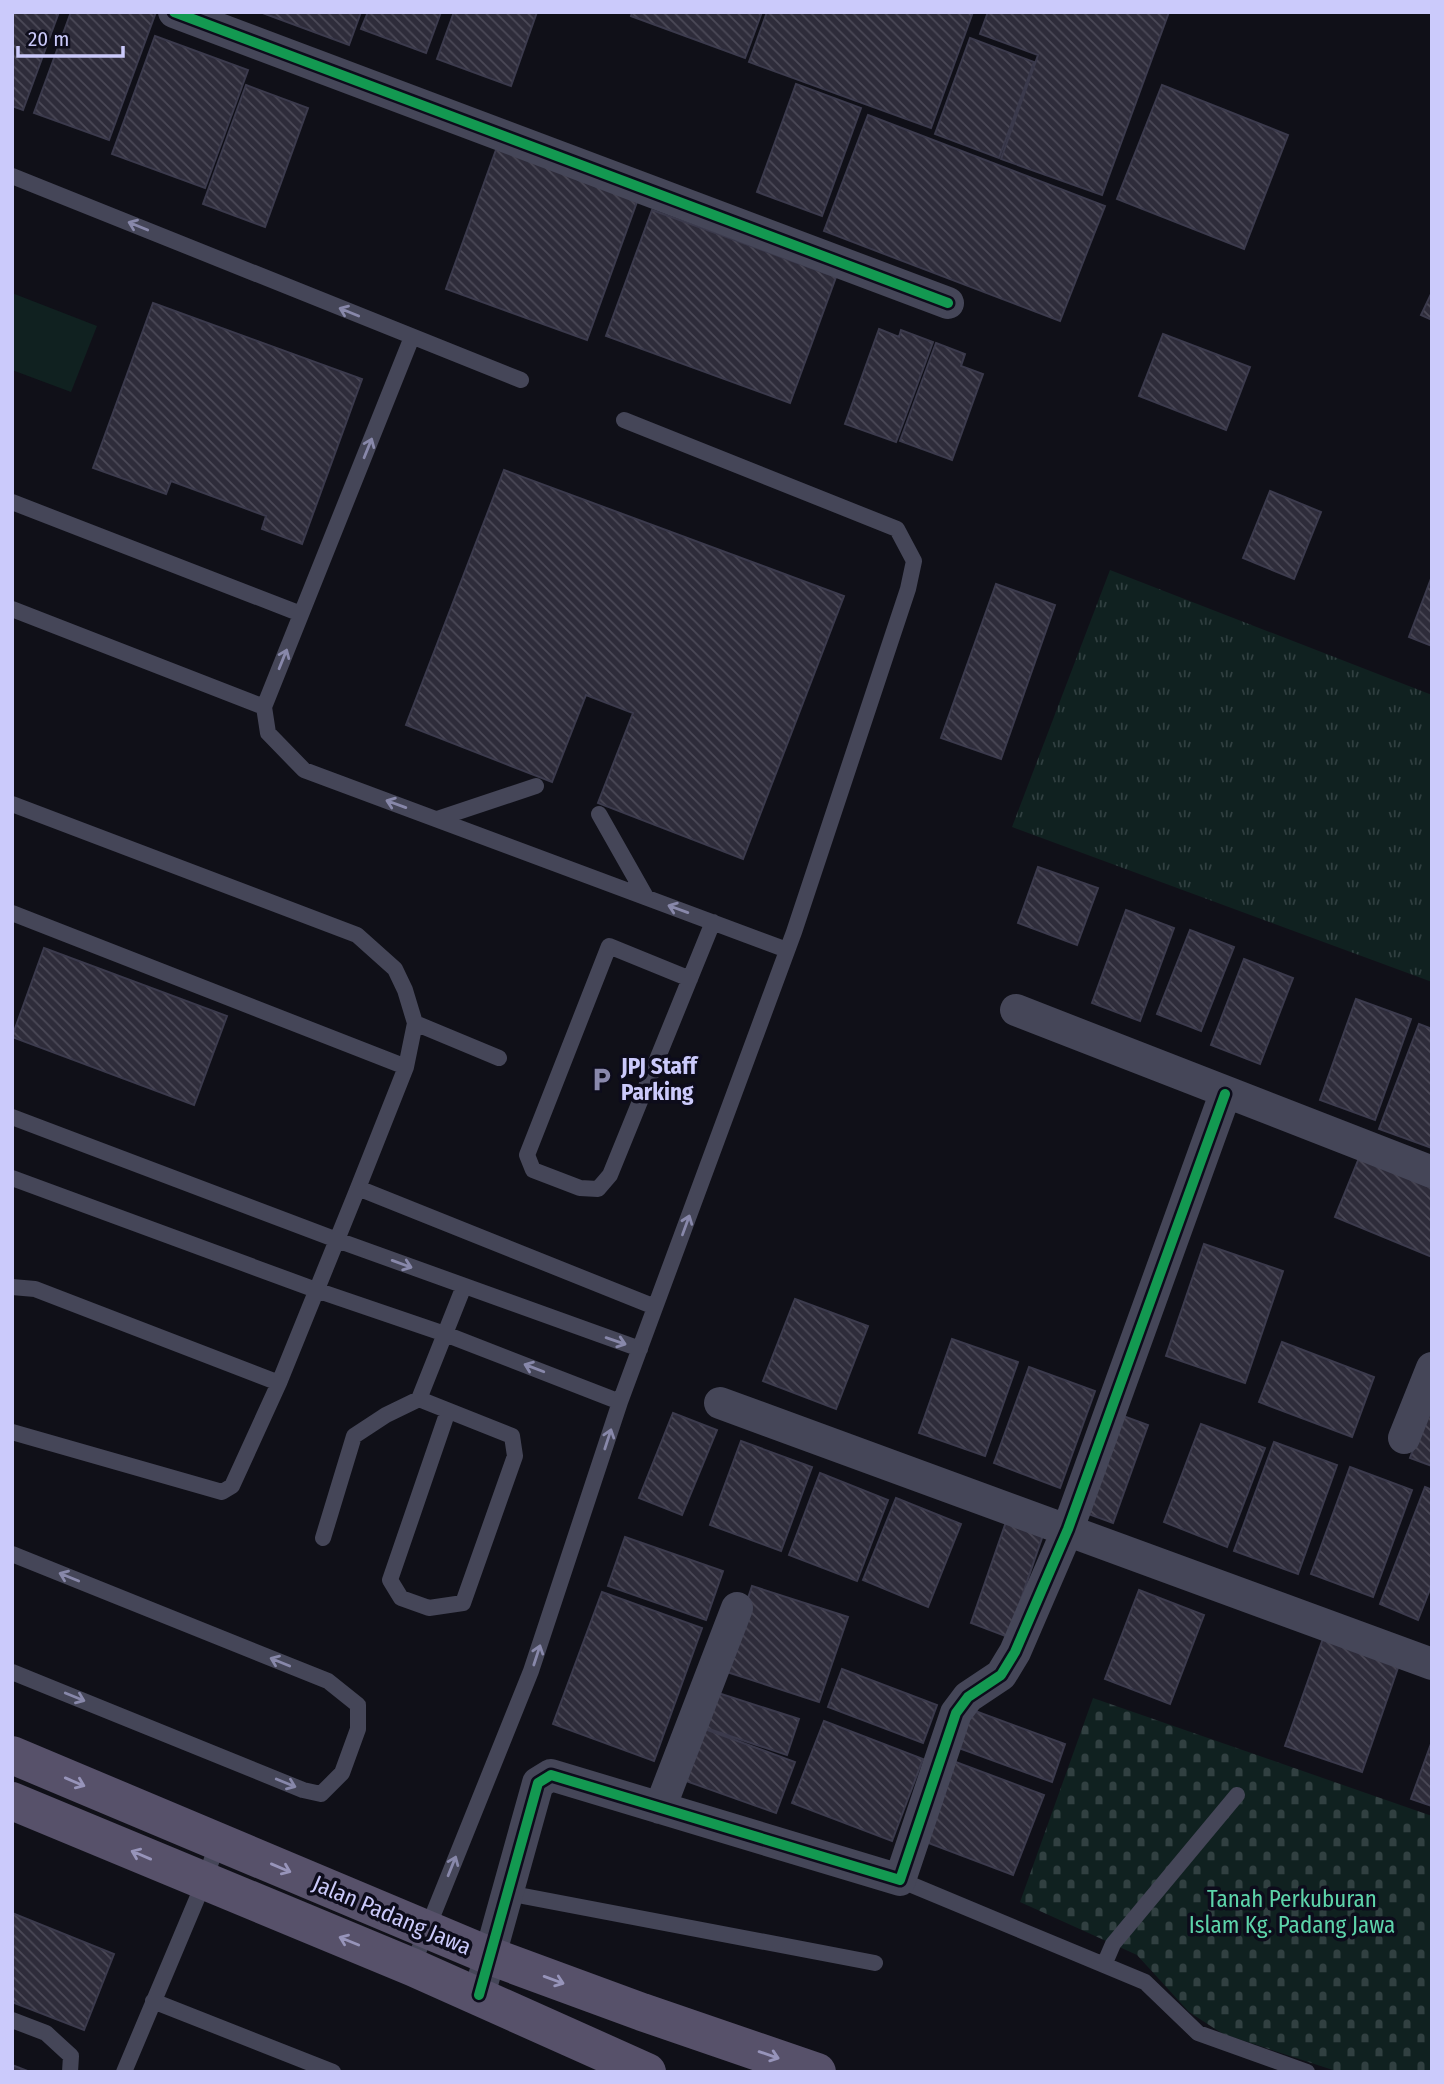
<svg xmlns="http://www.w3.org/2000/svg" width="1444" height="2084" font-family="'Fira Sans Condensed',sans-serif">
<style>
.grass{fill:url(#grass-tufts)}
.cemetery{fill:url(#cemetery-stones)}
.garden{fill:#102120}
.building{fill:url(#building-back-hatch);stroke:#3b3a4c;stroke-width:2}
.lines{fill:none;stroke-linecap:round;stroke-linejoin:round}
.lane{stroke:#454658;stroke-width:16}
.street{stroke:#454658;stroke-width:32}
.primary{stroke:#57516a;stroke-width:38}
.cycleway-casing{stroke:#0d0c1b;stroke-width:15}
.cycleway{stroke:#139951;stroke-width:10}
.oneway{stroke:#88a}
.oneway2{stroke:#9794ba}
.labels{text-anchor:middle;stroke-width:7;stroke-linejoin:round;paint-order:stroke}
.poi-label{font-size:23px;font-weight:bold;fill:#cbcafb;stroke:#0d0c1b;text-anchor:start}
.park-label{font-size:23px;fill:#5dd4aa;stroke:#0d0c1b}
.street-label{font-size:23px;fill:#cbcafb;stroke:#0d0c1b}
</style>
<defs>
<pattern id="grass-tufts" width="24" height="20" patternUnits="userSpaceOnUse" patternTransform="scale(1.75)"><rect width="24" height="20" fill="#102120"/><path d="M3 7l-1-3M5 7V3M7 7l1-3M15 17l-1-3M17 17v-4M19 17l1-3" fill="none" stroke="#314041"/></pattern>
<pattern id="cemetery-stones" width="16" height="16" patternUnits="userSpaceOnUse" patternTransform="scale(1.75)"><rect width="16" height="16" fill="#102120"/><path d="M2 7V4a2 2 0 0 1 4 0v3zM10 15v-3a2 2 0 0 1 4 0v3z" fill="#314041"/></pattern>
<pattern id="building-back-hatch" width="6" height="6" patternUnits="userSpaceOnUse" patternTransform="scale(1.75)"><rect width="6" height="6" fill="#2e2c3a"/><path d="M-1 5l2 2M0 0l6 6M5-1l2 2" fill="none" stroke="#4b4957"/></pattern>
</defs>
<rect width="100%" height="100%" fill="#101018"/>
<path class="grass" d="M1110,570L1432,695V982L1012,827Z"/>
<path class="cemetery" d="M1093,1698L1432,1816V2072H1339L1223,2034L1189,2012L1137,1955L1020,1902Z"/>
<path class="garden" d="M12,293L97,326L71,392L12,370Z"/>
<path class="building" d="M12,12H59L23,110L12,106Z
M71,12H156L109,140L34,113Z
M260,12H361L349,45Z
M368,12H441L426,53L361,29Z
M454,12H537L511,86L437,59Z
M632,12H762L745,58L631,16Z
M767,12H973L931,128L749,62Z
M988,12H1169L1102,195L1001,159L1038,55L980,34Z
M155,36L248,70L205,188L112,154Z
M970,38L1034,62L999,158L935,134Z
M796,84L861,108L822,216L757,192Z
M246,85L308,108L265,227L203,204Z
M1162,85L1288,135L1244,249L1117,199Z
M868,115L1105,206L1060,321L824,231Z
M497,147L638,199L587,340L446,289Z
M652,210L836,277L790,403L606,336Z
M1432,292V320L1421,315Z
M153,303L362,379L302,544L262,529L266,516L171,481L166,494L93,468Z
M879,329L899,337L901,330L933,342L896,442L845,424Z
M1163,334L1250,367L1226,430L1139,396Z
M936,343L965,354L961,366L983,374L952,460L900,441Z
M504,470L844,596L743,859L598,803L633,713L586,695L552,782L406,725Z
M1270,491L1321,512L1294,579L1243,558Z
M1432,576V646L1409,637Z
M996,584L1055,605L1001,759L941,738Z
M1038,867L1098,888L1077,945L1018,923Z
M1126,910L1174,928L1140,1021L1092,1003Z
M1190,930L1234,947L1201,1031L1157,1014Z
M44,948L227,1016L194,1105L12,1037Z
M1244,959L1293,978L1260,1064L1211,1045Z
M1356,999L1411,1019L1375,1120L1320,1100Z
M1419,1024L1432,1029V1148L1379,1129Z
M1359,1158L1432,1188V1257L1335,1217Z
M1204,1244L1283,1271L1245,1383L1166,1356Z
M795,1299L868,1326L836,1409L763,1381Z
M952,1339L1018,1362L985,1456L919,1433Z
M1282,1342L1374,1377L1352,1437L1259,1402Z
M1029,1367L1095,1391L1060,1488L994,1463Z
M1432,1400V1466L1410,1458Z
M673,1413L717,1430L682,1515L639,1498Z
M1115,1413L1148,1425L1113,1523L1080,1511Z
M1201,1424L1265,1448L1227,1547L1164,1522Z
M741,1441L812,1467L781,1551L710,1525Z
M1274,1442L1337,1465L1298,1574L1234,1551Z
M1350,1467L1412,1490L1373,1597L1311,1574Z
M820,1473L888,1500L857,1581L789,1555Z
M1425,1487L1432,1490V1584L1418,1620L1380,1604Z
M896,1498L961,1524L928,1607L863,1580Z
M1007,1519L1044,1532L1008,1637L971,1623Z
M625,1537L723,1571L706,1620L608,1586Z
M752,1586L848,1617L819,1702L724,1671Z
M1139,1590L1204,1615L1170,1704L1105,1679Z
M602,1592L702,1628L654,1761L553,1724Z
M1326,1630L1402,1656L1362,1772L1285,1746Z
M842,1669L937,1705L923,1743L828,1707Z
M712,1691L799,1719L787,1755L700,1726Z
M967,1708L1065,1744L1052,1782L953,1746Z
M824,1721L923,1759L892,1841L792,1803Z
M702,1728L795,1762L776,1813L683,1780Z
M1432,1741V1806L1411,1799Z
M953,1761L1044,1795L1013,1875L923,1841Z
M12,1913L114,1954L84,2030L12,2002Z
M12,2065L30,2072H12Z"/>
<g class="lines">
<path class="lane" d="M12,176L521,380
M412,337L264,707L268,733L304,770L787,950
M12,502L301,614
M12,609L264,707
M12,804L357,935L395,969L405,990L415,1023L406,1067
M599,814L646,897
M437,819L536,786
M12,913L406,1067L358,1188L655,1307
M690,979L609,946L527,1155L533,1170L580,1188L598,1189L610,1175L713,922
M415,1023L499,1058
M12,1117L337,1240L640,1349
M12,1178L316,1290L445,1334L620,1402
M12,1287L35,1289L279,1383
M448,1411L390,1580L401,1598L429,1608L463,1603L515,1456L512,1436L419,1399L464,1286
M12,1432L222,1492L232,1486L279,1383L358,1188
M323,1538L354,1436L386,1415L419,1399
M12,1554L328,1681L358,1705V1729L342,1773L321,1794L303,1790L12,1672
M900,1880L1145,1982L1198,2033L1307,2072
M508,1893L875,1963
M1104,1965L1113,1944L1237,1795
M412,1967L531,1671L620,1402L794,932L908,589L914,561L897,529L624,420
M153,2001L333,2072
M12,2020L46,2033L71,2056L70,2072
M124,2072L204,1882L218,1842"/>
<path class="street" d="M174,12L948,303
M1016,1010L1432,1172
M720,1403L1432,1664
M1404,1438L1432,1368
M660,1808L737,1608
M479,1995L538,1783L551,1775L900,1880L956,1713L968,1697L1001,1675L1015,1652L1068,1529L1225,1094"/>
<path class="primary" d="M12,1755L490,1956L642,2012L817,2072
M12,1801L412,1967L647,2072"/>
<defs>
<path id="cycleway" d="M174,12L948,303
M479,1995L538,1783L551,1775L900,1880L956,1713L968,1697L1001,1675L1015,1652L1068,1529L1225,1094"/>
</defs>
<use href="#cycleway" class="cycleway-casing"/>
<use href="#cycleway" class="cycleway"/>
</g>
<defs><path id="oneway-shaft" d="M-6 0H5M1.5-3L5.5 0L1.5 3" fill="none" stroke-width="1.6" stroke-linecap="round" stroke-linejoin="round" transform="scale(1.75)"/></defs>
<g class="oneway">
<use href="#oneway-shaft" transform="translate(138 226) rotate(-158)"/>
<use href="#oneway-shaft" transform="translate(349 312) rotate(-158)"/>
<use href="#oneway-shaft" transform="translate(368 448) rotate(-68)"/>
<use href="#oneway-shaft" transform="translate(283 659) rotate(-68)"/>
<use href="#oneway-shaft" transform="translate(396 804) rotate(-160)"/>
<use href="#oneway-shaft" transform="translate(678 909) rotate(-160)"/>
<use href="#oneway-shaft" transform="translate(686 1225) rotate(-70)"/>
<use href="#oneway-shaft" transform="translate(402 1264) rotate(20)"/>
<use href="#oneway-shaft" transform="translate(616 1341) rotate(19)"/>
<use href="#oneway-shaft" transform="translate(534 1368) rotate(-159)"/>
<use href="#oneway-shaft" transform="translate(608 1439) rotate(-72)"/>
<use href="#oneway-shaft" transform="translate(69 1577) rotate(-158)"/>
<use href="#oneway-shaft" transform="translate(537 1655) rotate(-72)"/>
<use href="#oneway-shaft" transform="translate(280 1662) rotate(-158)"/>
<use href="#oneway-shaft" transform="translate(75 1697) rotate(22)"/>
<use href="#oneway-shaft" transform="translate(286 1783) rotate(22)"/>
<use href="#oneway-shaft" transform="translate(452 1866) rotate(-68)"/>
</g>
<g class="oneway2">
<use href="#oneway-shaft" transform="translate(75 1782) rotate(23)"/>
<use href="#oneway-shaft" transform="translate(141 1855) rotate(-157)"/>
<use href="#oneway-shaft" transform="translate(281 1868) rotate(23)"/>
<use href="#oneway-shaft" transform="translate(349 1941) rotate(-158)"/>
<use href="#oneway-shaft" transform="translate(554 1980) rotate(20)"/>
<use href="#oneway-shaft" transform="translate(769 2055) rotate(19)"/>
</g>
<defs>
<symbol id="parking-bare" viewBox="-9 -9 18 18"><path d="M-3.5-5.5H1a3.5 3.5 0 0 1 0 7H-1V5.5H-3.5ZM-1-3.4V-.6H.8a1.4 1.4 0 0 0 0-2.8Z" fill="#8a89ac" stroke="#0d0c1b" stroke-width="2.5" paint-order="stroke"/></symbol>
</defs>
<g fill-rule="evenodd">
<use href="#parking-bare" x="584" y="1062" width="35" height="35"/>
</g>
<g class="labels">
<g class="poi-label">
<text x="621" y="1074">JPJ Staff<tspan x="621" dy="26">Parking</tspan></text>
</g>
<g class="park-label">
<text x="1292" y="1907">Tanah Perkuburan<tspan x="1292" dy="26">Islam Kg. Padang Jawa</tspan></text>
</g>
<g class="street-label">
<text transform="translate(392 1915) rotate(23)" y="8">Jalan Padang Jawa</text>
</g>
</g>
<rect width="1444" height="2084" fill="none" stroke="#cbcafb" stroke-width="28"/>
<path d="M18 46v10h105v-10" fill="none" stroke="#cbcafb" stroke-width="3.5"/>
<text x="28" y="46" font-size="21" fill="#cbcafb" stroke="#0d0c1b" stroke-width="5" paint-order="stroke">20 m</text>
</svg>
